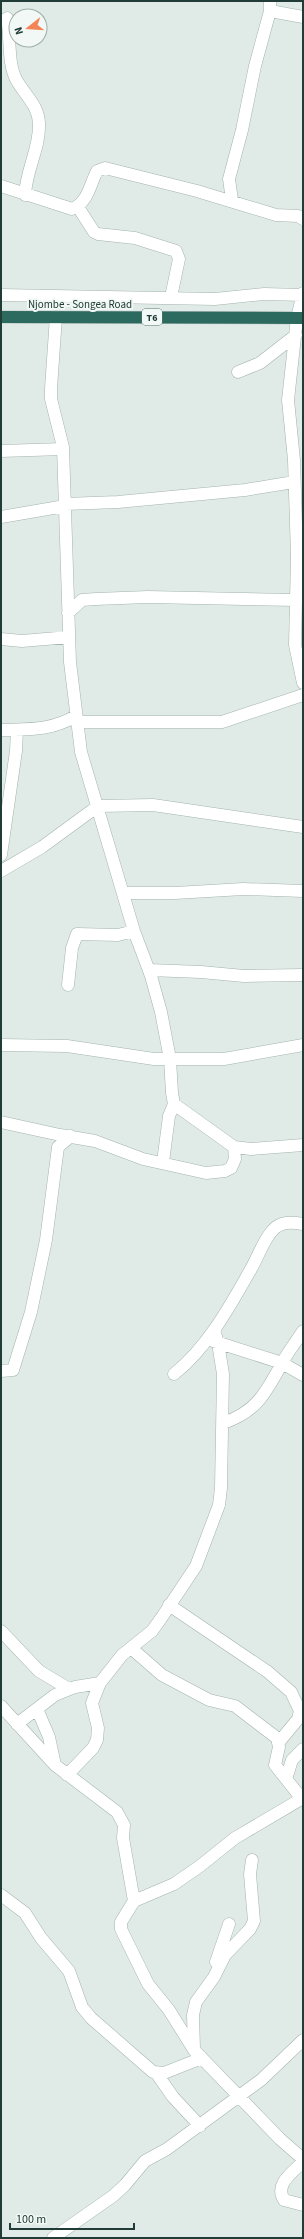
<svg xmlns="http://www.w3.org/2000/svg" width="304" height="2239" font-family="'Source Sans 3',sans-serif">
<style>
.lines{fill:none;stroke-linecap:round;stroke-linejoin:round}
.minor-casing{stroke:#a3b3ae;stroke-width:13}
.highway-casing{stroke:#c1c8c7;stroke-width:13}
.minor{stroke:#fff;stroke-width:12}
.highway{stroke:#2c695f;stroke-width:12}
.labels{text-anchor:middle;stroke-width:4;stroke-linejoin:round;paint-order:stroke}
.shield{fill:#f1f8f5;stroke:#5f746f;stroke-width:1}
.shield-label{font-size:10px;font-weight:bold;fill:#213c36}
.street-label{font-size:11px;fill:#213c36;stroke:#f1f8f5}
</style>
<rect width="100%" height="100%" fill="#e0ebe7"/>
<g class="lines">
<defs>
<path id="minor" d="M270,11L303,17
M7,18C11,37 7,64 17,81C25,95 39,106 39,124C40,148 26,170 25,195
M1,186L72,209C88,203 90,184 97,171L105,168L197,191L276,215L298,216L303,219
M232,200L229,179L242,130L255,66L270,11V1
M78,207L94,232L98,234L135,238L176,251L179,259L171,297
M303,293L297,318L288,400L294,460L297,556L295,645L303,683
M1,295L215,299L264,294L303,295
M56,317L51,388V399L63,447L70,662L81,752L134,931L151,976L161,1012L170,1059L172,1093L174,1104L234,1147L251,1149L303,1145
M238,372L260,363L296,335
M1,451L63,449
M65,504L118,502L245,490L294,482
M1,517L65,506
M68,613L82,600L96,599L148,597L296,600
M1,639L22,641L69,637
M77,722H222L303,695
M1,730C29,729 50,731 76,716
M1,855L16,751L17,730
M1,871L42,847L98,806L153,805L303,827
M123,893H175L243,889L303,891
M149,970L201,972L244,976L303,975
M68,985L72,948L77,934L118,935L134,931
M1,1045L67,1046L154,1059H224L303,1045
M1,1122L60,1135L95,1141L143,1159L206,1173L225,1171L231,1168L235,1159L234,1147
M163,1162L169,1116L174,1104
M213,1341L282,1363L303,1375
M1,1371L13,1370L31,1312L46,1240L58,1147L71,1136
M174,1374C208,1347 230,1306 251,1269C258,1257 263,1241 272,1231C280,1221 292,1222 303,1224
M223,1423C256,1412 265,1394 281,1365C287,1353 296,1342 303,1331
M169,1605L268,1672L291,1692L300,1711L298,1719L279,1742
M1,1631L39,1671L69,1689
M131,1648L162,1675L209,1700L235,1706L277,1738L279,1747L275,1765L302,1799
M1,1706L55,1765L117,1812L124,1825L123,1838L134,1901L121,1922V1929L148,1984L169,2010L194,2050L280,2139L303,2159
M37,1709L49,1737L55,1765
M17,1724L55,1695L75,1687L100,1683L122,1655L152,1631L162,1617L196,1566L219,1505L221,1488L223,1374L218,1343L214,1330
M67,1775L93,1748L97,1740L98,1728L92,1703L100,1683
M286,1779L292,1760L303,1749
M1,1895L25,1913L41,1938L69,1971L82,2007L91,2018L153,2072L164,2073L202,2058
M134,1901L174,1884L200,1866L235,1838L303,1798
M216,1962L229,1924
M194,2049L193,2015L196,2002L214,1977L225,1955L250,1929L254,1921L250,1874L252,1860
M157,2074L173,2097L200,2126
M303,2162C293,2172 274,2184 284,2200L303,2205
M53,2238L113,2196L125,2185L145,2161L167,2149L261,2080L303,2040"/>
<path id="highway" d="M1,317L303,318"/>
</defs>
<use href="#minor" class="minor-casing"/>
<use href="#highway" class="highway-casing"/>
<use href="#minor" class="minor"/>
<use href="#highway" class="highway"/>
</g>
<g class="labels">
<rect class="shield" x="142" y="309" width="20" height="16" rx="3"/>
<g class="shield-label">
<text x="152" y="321">T6</text>
</g>
<g class="street-label">
<text x="80" y="308">Njombe - Songea Road</text>
</g>
</g>
<rect width="304" height="2239" fill="none" stroke="#213c36" stroke-width="4"/>
<g transform="translate(28 28) rotate(253)"><circle r="19" fill="#f1f8f5" stroke="#9eada9"/>
<path d="M0-3L7 15L0 10L-7 15Z" fill="#f48456"/>
<text y="-6" font-size="11" font-weight="bold" text-anchor="middle" fill="#213c36">N</text>
</g>
<path d="M10 2223v6h124v-6" fill="none" stroke="#213c36" stroke-width="2"/>
<text x="16" y="2223" font-size="12" fill="#213c36" stroke="#f1f8f5" stroke-width="3" paint-order="stroke">100 m</text>
</svg>
